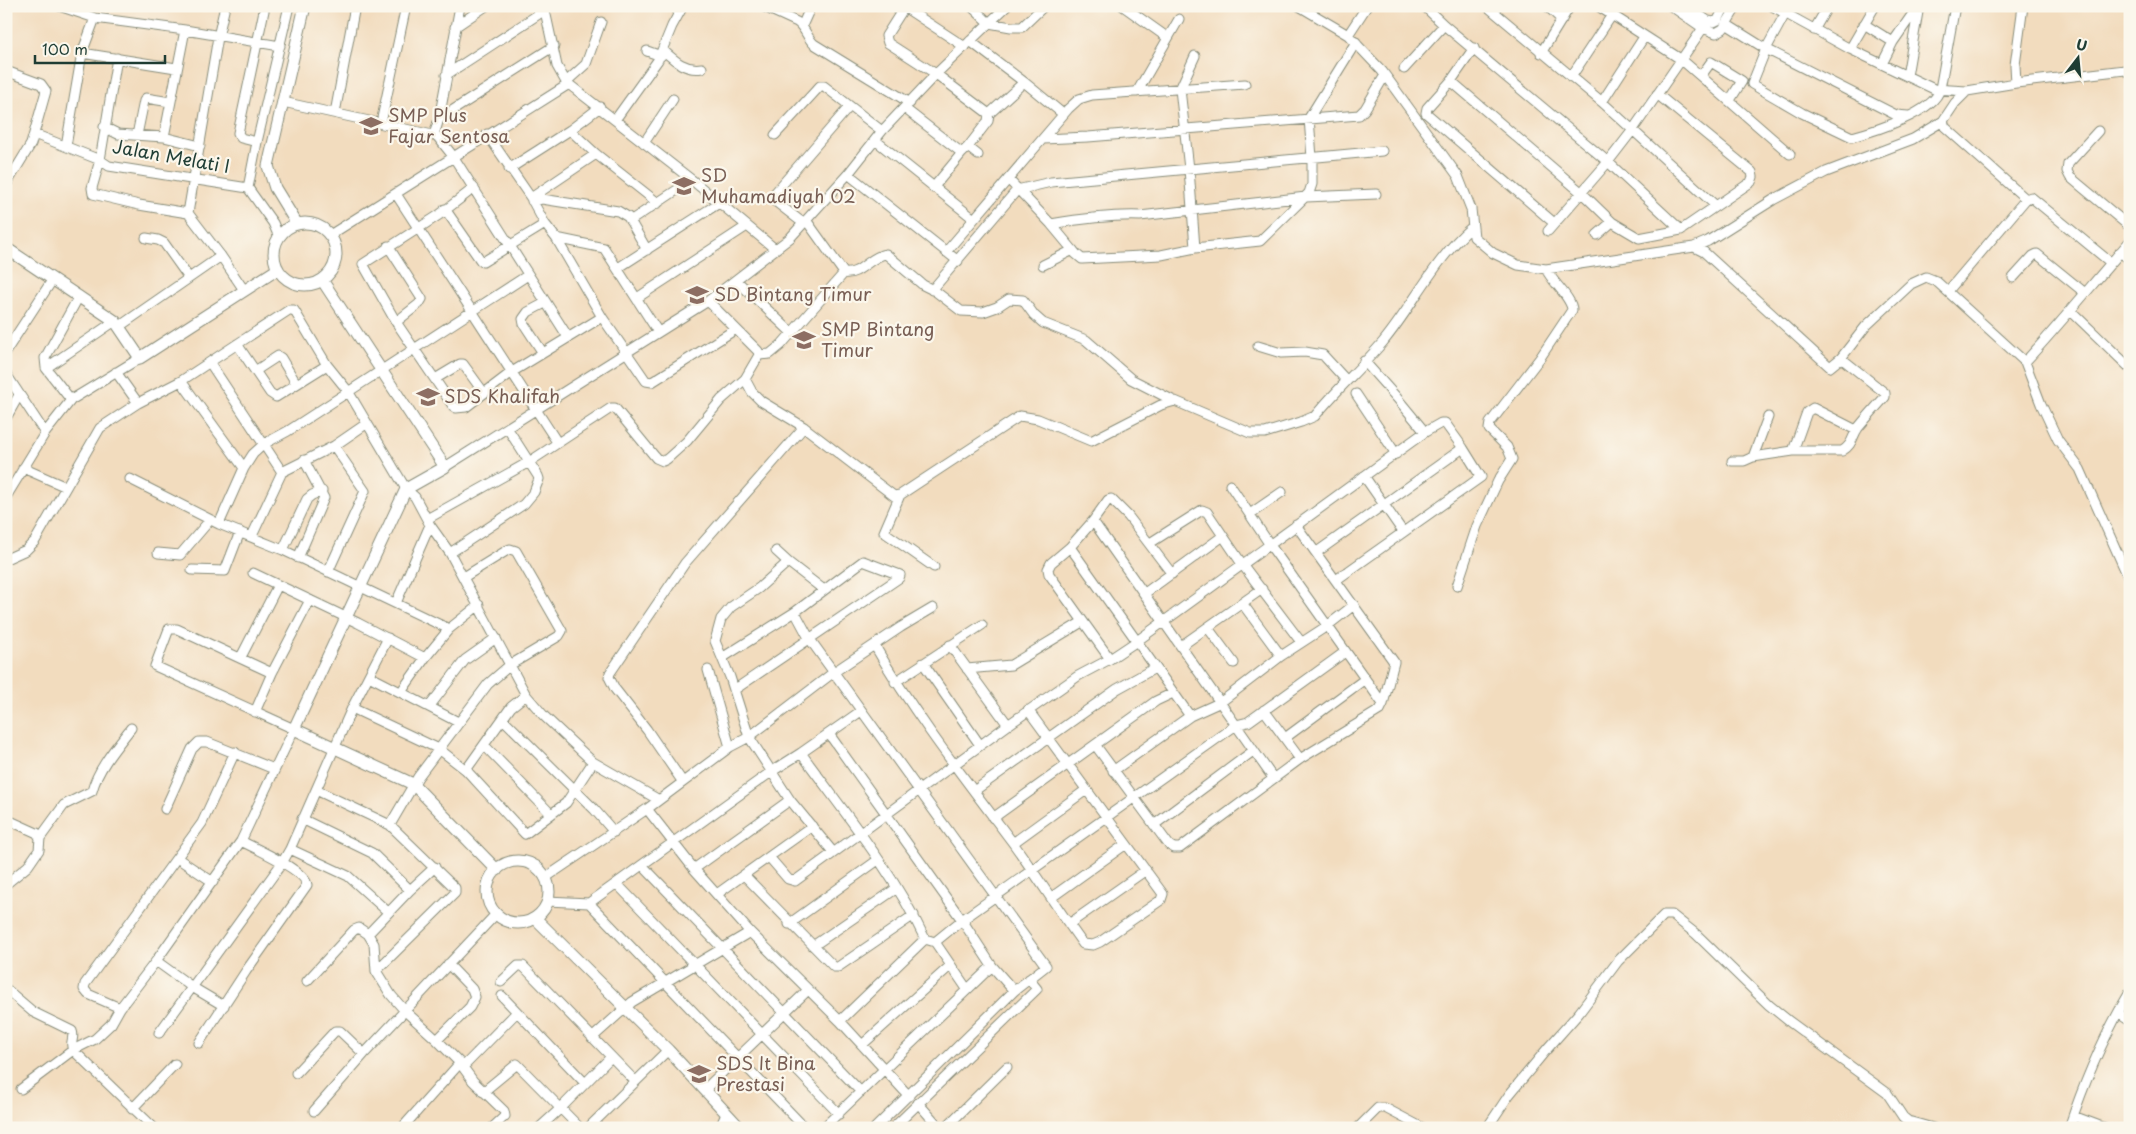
<svg xmlns="http://www.w3.org/2000/svg" width="2136" height="1134" font-family="'Playpen Sans',sans-serif">
<style>
.lines{fill:none;stroke-linecap:round;stroke-linejoin:round}
.minor-casing{stroke:#888c79;stroke-width:11}
.tertiary-casing{stroke:#888c79;stroke-width:13}
.minor{stroke:#fff;stroke-width:9}
.tertiary{stroke:#fff;stroke-width:11}
.labels{text-anchor:middle;stroke-width:4.5;stroke-linejoin:round;paint-order:stroke}
.education-label{font-size:18px;fill:#785e54;stroke:#fbf7ec;text-anchor:start}
.street-label{font-size:18px;fill:#1f3d34;stroke:#fbf7ec}
</style>
<rect width="100%" height="100%" fill="#fbf7ec"/>
<filter id="ink" filterUnits="userSpaceOnUse"><feTurbulence type="fractalNoise" baseFrequency=".02" numOctaves="2"/><feDisplacementMap in="SourceGraphic" scale="10" xChannelSelector="R" yChannelSelector="G"/><feConvolveMatrix kernelMatrix="1 2 1 2 8 2 1 2 1" color-interpolation-filters="sRGB"/></filter>
<filter id="wash" filterUnits="userSpaceOnUse"><feTurbulence type="fractalNoise" baseFrequency=".0096" numOctaves="4" result="noise"/><feDisplacementMap in="SourceGraphic" scale="20" xChannelSelector="R" yChannelSelector="G"/><feGaussianBlur stdDeviation="1.12" result="paint"/><feColorMatrix in="noise" values="0 0 0 0 0 0 0 0 0 0 0 0 0 0 0 0 0 1.4 0 .05"/><feComposite in="paint" operator="in"/></filter>
<g filter="url(#wash)">
<rect width="100%" height="100%" fill="#f2dcbe"/>
</g>
<g filter="url(#ink)">
<g class="lines">
<defs>
<path id="minor" d="M59,6L95,18L185,30L280,46
M225,6L218,37L188,213L221,256L244,290
M544,6L557,66L566,82L692,180L775,249
M762,6L797,22C805,27 807,38 814,44L910,103
M905,6L886,36L888,43L936,74L989,114L988,121L968,147
M971,6L989,23L1007,6
M1123,6L1168,38
M1299,6L1348,35L1382,71L1458,176L1471,209L1474,237L1493,253L1518,265L1546,269L1694,247L1704,252L1830,367L1841,358L1866,326L1911,284L1926,277L1936,281L2025,362L2041,404L2058,440L2080,469L2130,581
M1424,6L1444,25L1608,162L1681,230
M1487,6L1602,102L1715,205
M1547,6L1562,20
M1598,6L1682,60L1790,154
M1671,6L1703,28L1716,33L1723,29L1737,6
M1686,6L1708,21L1714,22L1718,20L1725,6
M1772,6L1850,49L1934,89L1967,91L2016,83
M2023,6L2015,65L2016,83L2125,70L2130,73
M904,7L965,47
M1785,14L1766,49L1752,84L1802,113L1852,137C1874,131 1934,113 1940,89L1955,6
M1726,24L1766,49L1896,115L1908,116
M1864,24L1893,42
M802,26L811,6
M455,27L486,6
M1814,30L1828,6
M1348,35L1367,6
M970,41L1024,82L1063,114
M1474,48L1451,81L1427,108L1426,113L1554,223
M1850,49L1875,6
M647,51L661,56
M664,51C675,61 686,71 702,68
M82,53L176,68
M1541,53L1570,6
M1195,56L1180,89L1189,169L1195,248
M117,58L100,160L92,188L93,194L139,205L188,213
M1882,64L1893,42L1916,9
M1404,69L1444,25
M6,71L41,84L46,91L31,144L6,185
M446,75L545,10
M1701,76L1711,62L1742,81L1730,100
M1907,76L1919,6
M1571,77L1612,15
M1451,81L1582,193L1612,222L1639,238L1681,230L1751,182L1753,177L1752,172L1657,94
M566,82L586,64L601,22
M1967,91L1955,103L1943,121L1945,127L2026,199
M1137,92L1179,19
M283,102L437,136L453,156L568,337
M1602,102L1644,37
M904,108L962,153L968,147L978,155
M335,113L355,6
M989,114L1024,82
M439,119L554,46
M615,120L658,60L672,26L683,6
M381,123L406,6
M104,127L118,134L164,137L200,146
M570,130L596,154L658,203
M2098,131L2068,164L2067,171L2070,177L2130,227
M34,134L100,160L109,166L248,188
M487,134L531,198L545,224L556,238L602,317L646,381L652,382L736,329L708,301
M137,135L144,101L146,98L170,102
M434,135L439,119L460,6
M775,135L820,86H824L882,131
M164,137L185,30
M1043,139L1088,137L1359,115L1365,109L1385,75
M875,140L974,219
M257,142L241,138L238,133L265,6
M644,143L673,99
M66,146L82,53L95,18
M509,169L570,130L600,107
M848,174L958,261
M1008,179L1051,224L1076,254L1082,259L1161,255L1195,248L1260,241L1309,193L1312,184V158L1309,118L1356,42
M474,188L439,215L363,264L396,322L453,406L456,408L466,407L512,372L602,317
M933,188L962,153
M396,194L557,442
M531,198L596,154
M532,201L542,199L618,211L628,217L647,250
M445,209L481,261L483,262L545,224
M806,220L844,273
M630,221L692,180
M803,223L776,202L774,200V194L849,107
M1051,224C1081,219 1110,215 1140,216L1306,197L1376,194
M1548,231L1608,162L1632,131L1703,28
M330,235L569,84
M1597,235L1612,222
M279,237L273,223L248,188L257,142L289,6
M146,238L158,240L164,243L189,278
M556,238L604,248L658,332
M388,246L422,299L419,304L396,322
M1694,247L1708,241L1773,200L1826,172L1913,139L1943,121
M946,252L1068,109L1079,99L1092,95L1245,84
M2120,252L2130,260
M1043,265L1073,250
M618,268L719,203
M2013,278L2033,256L2037,254L2085,293
M736,280L792,333
M932,290L1017,190L1051,182L1382,151
M1948,291L2026,199L2031,197L2110,262
M637,298L747,226
M2071,311L2130,368
M120,326L221,256
M237,344L270,393L276,397L327,365
M1258,346L1281,353L1305,352L1323,355L1346,380
M6,351L53,279
M543,353L524,324L523,319L528,312L545,303
M759,355L770,354L781,345L844,273C859,276 870,256 886,254L923,285L935,291L961,311L983,312L997,307L1009,299L1023,300L1034,315L1043,323L1086,340L1131,379L1174,401
M1364,361L1397,398L1425,432
M2025,362C2061,323 2095,281 2130,241
M210,363L282,472
M46,368L115,321
M255,371L278,356L281,358L296,383
M116,372L138,403
M6,374L45,433
M435,379L460,364H463L484,393
M745,379L752,392L761,401L804,427L894,496L900,495L1020,416L1038,419L1091,441L1161,405L1175,401L1250,433H1265L1301,422L1315,416C1336,390 1361,368 1383,342C1413,306 1435,258 1472,227
M181,381L244,468
M1356,394L1396,454
M71,400L46,368L45,358L79,296
M6,418L19,395
M1793,451L1807,412L1813,408L1856,430
M1753,457L1768,417
M1732,461H1744L1753,457L1793,451H1842C1853,445 1852,436 1858,428C1867,417 1876,407 1885,397V393L1841,358
M445,467L708,301L790,238L848,174L882,131L936,74L989,23L1011,27H1022L1044,6
M23,468L66,487
M1364,476L1403,532
M130,479L219,524
M900,495L884,532L934,567
M6,497L45,433L71,400L140,358
M1250,514L1282,492
M427,519L529,462L611,408H615L656,458L663,461L667,459L687,441L721,400L745,379L759,355L758,351L736,329
M1093,521L1273,778
M1296,525L1394,662L1383,704
M252,536L282,472L334,446L366,424
M1150,543L1202,510L1207,512L1242,564L1301,642
M1070,547L1190,716
M283,550L307,499L312,495L322,491
M776,551L788,562
M1317,552L1463,448
M158,553L180,555L210,520
M450,553L524,504L534,492L539,479L538,476L508,429
M298,558L324,498L304,460
M6,559L26,550L35,541L100,428L138,403L181,381L289,310H294L327,365L348,391L406,489L415,497L430,525L450,553L526,695L544,716L593,762L659,800
M192,570L225,571L240,532
M328,572L365,491L334,446
M253,573L358,623L425,658
M1457,586L1477,526L1498,481L1512,459L1507,447L1489,429L1490,423L1540,358L1572,310C1572,298 1552,282 1546,269
M824,590L788,562L759,588L731,607L721,619L715,641L730,677L749,737L790,800L833,852
M1145,593L1223,536
M396,603L430,525
M1242,603L1281,656
M795,612L809,638L1046,966L1014,991L875,1128
M1208,628L1234,663
M449,629L283,550L219,524L244,468L253,454L264,444L288,431L528,275
M950,645L1008,725
M875,646C915,716 965,779 1013,843C1037,876 1059,911 1083,944L1093,945L1100,942L1161,900L1163,894L1028,710
M1181,646L1262,589
M241,657L278,585
M722,658L795,612L863,561L900,575L899,578L734,690
M1110,659L1049,574L1048,569L1051,563L1070,547L1093,521L1108,500L1111,499L1128,516L1172,574
M923,663L980,745
M967,669L1011,665L1082,622
M708,670L730,747
M369,676L458,722
M895,682L982,625
M401,692L425,658L449,629L479,605
M429,707L465,660L496,638
M352,708L439,749L466,770L525,834L566,803L593,762
M1264,710L1300,759
M255,712L272,673L310,600
M503,719L594,809L614,832
M829,734L962,920L992,966L1014,991
M1285,738L1365,679
M484,745L551,814
M1096,746L1169,845L1174,848H1180L1300,759L1380,710L1383,704L1270,545L1230,485
M801,753C844,812 894,873 925,939L935,942L967,989
M466,770L511,707L526,695
M1113,771L1190,716L1221,702L1281,656L1327,626L1354,605
M682,781L647,730L615,689L609,677L610,673L685,563L804,427
M316,790L390,825L455,888V893L376,971L391,995L405,1011L437,1040L460,1063L473,1081L504,1111L505,1116L492,1128
M974,791L1117,689L1155,668
M165,809L192,749L199,742H207L274,769
M647,809L694,869L750,932L840,1021L909,1096
M993,818L1156,701L1173,693
M6,819L37,833L40,838
M302,819L372,853L410,890
M390,825L418,777L488,684L510,665L559,636L562,631L516,551L510,549L506,551L464,577
M1154,825L1253,751
M1013,843L1086,790
M290,849L348,876L388,912
M769,857L788,879L795,881L1008,725L1078,676L1110,659L1137,641L1425,432L1441,423H1445L1463,448L1481,477L1336,580
M177,858L213,882
M642,865L861,1092
M694,869L790,800
M744,875L834,967H838L914,915
M545,878L647,809L730,747L749,737L834,672L901,627L933,608
M6,884L28,866L39,850L40,838L64,805L92,791C98,768 117,746 131,728
M617,884L839,1114
M717,894L812,826
M1052,897L1126,844
M547,901L589,903L771,772L801,753L861,711
M589,903L805,1128
M789,924L878,860
M1069,924L1146,870
M935,942L962,920L1236,725L1248,722L1345,652
M813,946L897,888
M156,961L192,987L224,1006
M376,971L374,944L368,934L410,890L435,867
M307,981L354,930L359,928L368,934
M501,982L518,966H523L635,1081
M6,989L33,1012L72,1031C75,1038 69,1043 73,1050L154,1128
M502,996L585,1083
M120,1008L88,994L84,989L85,984L202,823L235,752
M2118,1013L2130,1021
M840,1021L925,939
M159,1033L282,863L290,849L352,708L388,638
M592,1038L632,1002L750,932
M437,1040L470,1007L475,997L472,989L448,964
M199,1043L246,971L307,885C306,871 255,848 241,841
M862,1045L950,966
M463,1067L516,1013
M296,1073L335,1031H340L364,1054L496,914
M21,1089L73,1050L95,1039L111,1024L120,1008L156,961L241,841L294,729L155,666L169,629H177L272,673
M705,1089L808,990
M483,1092L517,1064L580,1128
M918,1103L940,1128
M132,1109L175,1064
M314,1111L364,1054
M2073,1116L2105,1128
M402,1128L460,1063
M539,1128L561,1108L611,1057
M588,1128L668,1050
M720,1128L726,1114
M823,1128L992,966
M893,1128L1037,989L1029,979
M945,1128L1007,1067
M1358,1128L1378,1108H1385L1423,1128
M1487,1128L1509,1095L1547,1049L1579,1013L1618,961L1664,915H1672L1696,934L1769,1005L1790,1022L1887,1093L1903,1117L1908,1121L1933,1128
M2069,1128C2085,1080 2104,1035 2130,992"/>
<path id="tertiary" d="M274 254a31 31 0 1 1 62 0a31 31 0 1 1-62 0Z
M297,224L275,188L268,166L305,6
M6,248L115,321L140,358L278,269
M322,280L445,467L406,489L294,729L413,784L497,870
M487 892a31 31 0 1 1 62 0a31 31 0 1 1-62 0Z
M535,918L668,1050L740,1128"/>
</defs>
<use href="#minor" class="minor-casing"/>
<use href="#tertiary" class="tertiary-casing"/>
<use href="#minor" class="minor"/>
<use href="#tertiary" class="tertiary"/>
</g>
</g>
<defs>
<symbol id="school-bare" viewBox="-9 -9 18 18"><path d="M0-5L7-2L0 1L-7-2ZM-4 1L0 2.5L4 1V4Q0 6-4 4Z" fill="#8d6e63" stroke="#fbf7ec" stroke-width="2.5" paint-order="stroke"/></symbol>
</defs>
<g fill-rule="evenodd">
<use href="#school-bare" x="355" y="110" width="32" height="32"/>
<use href="#school-bare" x="668" y="170" width="32" height="32"/>
<use href="#school-bare" x="681" y="279" width="32" height="32"/>
<use href="#school-bare" x="788" y="324" width="32" height="32"/>
<use href="#school-bare" x="412" y="381" width="32" height="32"/>
<use href="#school-bare" x="683" y="1058" width="32" height="32"/>
</g>
<g class="labels">
<g class="education-label">
<text x="388" y="122">SMP Plus<tspan x="388" dy="21">Fajar Sentosa</tspan></text>
<text x="701" y="182">SD<tspan x="701" dy="21">Muhamadiyah 02</tspan></text>
<text x="714" y="301">SD Bintang Timur</text>
<text x="821" y="336">SMP Bintang<tspan x="821" dy="21">Timur</tspan></text>
<text x="444" y="403">SDS Khalifah</text>
<text x="716" y="1070">SDS It Bina<tspan x="716" dy="21">Prestasi</tspan></text>
</g>
<g class="street-label">
<text transform="translate(171 157) rotate(10)" y="6">Jalan Melati I</text>
</g>
</g>
<rect width="2136" height="1134" fill="none" stroke="#fbf7ec" stroke-width="25"/>
<g transform="translate(2078 58) rotate(16)" stroke="#fbf7ec" stroke-width="4" paint-order="stroke">
<path d="M0-4L9 19L0 12L-9 19Z" fill="#1f3d34"/>
<text y="-8" font-size="14" font-weight="bold" text-anchor="middle" fill="#1f3d34">U</text>
</g>
<path d="M35 55v8h130v-8" fill="none" stroke="#1f3d34" stroke-width="2.5"/>
<text x="42" y="55" font-size="15" fill="#1f3d34" stroke="#fbf7ec" stroke-width="4" paint-order="stroke">100 m</text>
</svg>
